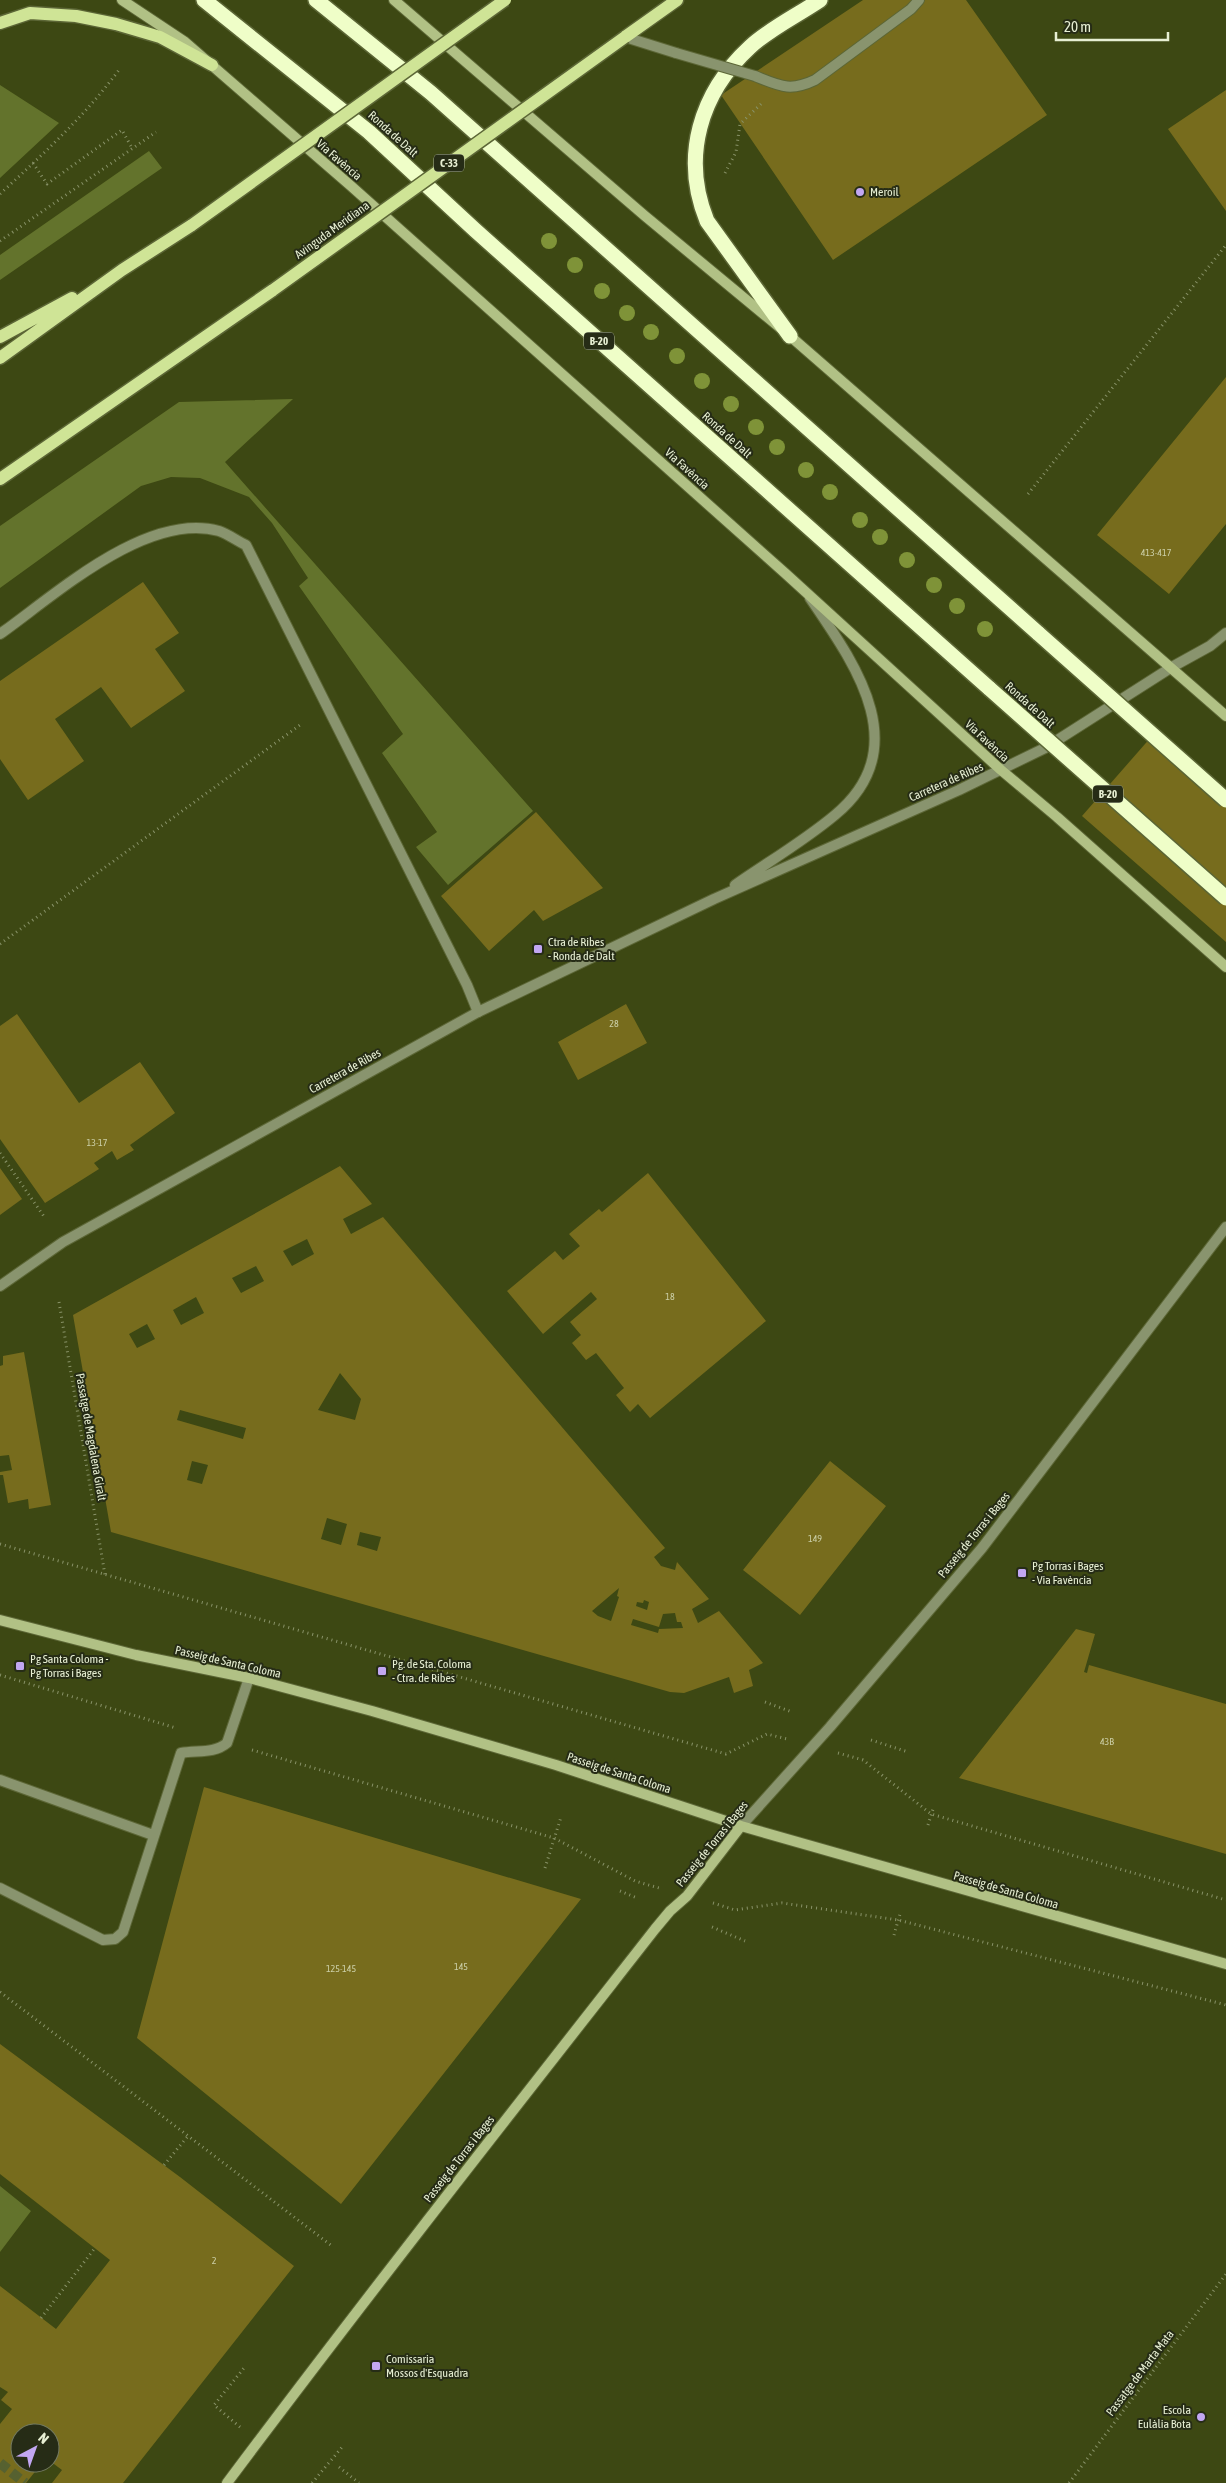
<svg xmlns="http://www.w3.org/2000/svg" width="1226" height="2483" font-family="'Asap Condensed',sans-serif">
<style>
.green{fill:#63732c}
.building{fill:#776c1d;fill-rule:evenodd}
.lines{fill:none;stroke-linecap:round;stroke-linejoin:round}
.street-tunnel{stroke:#566130;stroke-width:10;stroke-dasharray:10 5;stroke-linecap:butt}
.lane-casing{stroke:#5c6636;stroke-width:12}
.street-casing{stroke:#5c6636;stroke-width:12}
.secondary-casing{stroke:#5c6636;stroke-width:12}
.primary-casing{stroke:#5c6636;stroke-width:15}
.highway-casing{stroke:#5c6636;stroke-width:18}
.path{stroke:#899369;stroke-width:3;stroke-dasharray:1 4;stroke-linecap:butt}
.lane{stroke:#89946e;stroke-width:10}
.street{stroke:#89946e;stroke-width:10}
.secondary{stroke:#b1c185;stroke-width:10}
.primary{stroke:#cfe496;stroke-width:12}
.highway{stroke:#effec8;stroke-width:15}
.lane-bridge-casing{stroke:#5c6636;stroke-width:12;stroke-linecap:butt}
.primary-bridge-casing{stroke:#5c6636;stroke-width:15;stroke-linecap:butt}
.highway-bridge-casing{stroke:#5c6636;stroke-width:18;stroke-linecap:butt}
.lane-bridge{stroke:#89946e;stroke-width:10}
.primary-bridge{stroke:#cfe496;stroke-width:12}
.highway-bridge{stroke:#effec8;stroke-width:15}
.tree{fill:#7f9338}
.poi-dot{fill:#c2a7f2;stroke:#262c16;stroke-width:2}
.labels{text-anchor:middle;stroke-width:4;stroke-linejoin:round;paint-order:stroke}
.number-label{font-size:10px;fill:#cbcea6}
.shield{fill:#262c16;stroke:#adb49a;stroke-width:1}
.shield-label{font-size:11px;font-weight:bold;fill:#e7efd3}
.street-label{font-size:12px;fill:#e7efd3;stroke:#262c16}
.poi-label{font-size:12px;fill:#e7efd3;stroke:#262c16;text-anchor:start}
</style>
<rect width="100%" height="100%" fill="#3d4813"/>
<path class="green" d="M0,85L59,123L0,178Z
M149,151L162,168L0,280V255Z
M293,399L225,462L533,811L448,885L416,847L437,832L382,753L403,734L299,586L308,578L272,523L249,497L200,478L171,477L141,486L0,588V526L179,402Z
M0,2186L31,2211L0,2252Z"/>
<path class="building" d="M863,0H966L1047,115L833,260L721,95Z
M1226,90V211L1168,129Z
M1226,377V524L1169,594L1097,535Z
M143,582L179,633L155,649L185,691L131,728L101,687L55,719L84,761L28,800L0,759V681Z
M1152,736L1226,801V942L1082,816Z
M536,812L603,888L543,921L534,910L489,951L441,896Z
M626,1004L647,1043L578,1080L558,1042Z
M17,1014L79,1103L140,1062L175,1113L130,1145L134,1150L117,1160L112,1151L94,1163L99,1169L45,1203L0,1139V1026Z
M340,1166L372,1204L343,1219L351,1234L383,1217L665,1548L654,1557L661,1566L675,1570L677,1562L709,1599L692,1609L698,1623L719,1611L763,1663L749,1670L753,1686L734,1693L729,1677L684,1693L670,1692L111,1532L73,1315ZM307,1239L314,1254L292,1266L283,1251ZM256,1266L264,1281L241,1293L232,1278ZM196,1297L204,1313L181,1325L173,1310ZM147,1324L155,1339L137,1348L129,1334ZM340,1373L361,1399L355,1420L318,1410ZM180,1410L246,1428L243,1439L177,1420ZM192,1461L208,1465L202,1484L187,1480ZM327,1518L347,1524L341,1545L321,1539ZM360,1532L381,1537L377,1551L357,1545ZM619,1588L617,1596L619,1597L611,1621L598,1616L592,1611ZM644,1600L649,1602L647,1610L636,1606L637,1602L643,1603ZM675,1613L677,1622H681L683,1628L659,1629L658,1633L631,1625L633,1619L659,1627L663,1614Z
M0,1168L22,1199L0,1215Z
M648,1173L766,1321L650,1418L638,1404L630,1412L616,1395L624,1388L596,1353L586,1360L572,1343L581,1335L570,1322L597,1299L591,1292L543,1334L507,1291L555,1251L563,1260L580,1246L569,1234L599,1209L602,1212Z
M24,1352L51,1505L29,1509L28,1499L8,1503L3,1475H0V1472L12,1470L9,1455L0,1456V1366L3,1365V1356Z
M830,1461L886,1506L800,1615L743,1570Z
M1076,1629L1095,1634L1084,1672L1087,1673L1089,1665L1226,1704V1854L959,1778Z
M204,1787L581,1899L341,2204L137,2038Z
M0,2044L180,2177L294,2266L123,2483H52L62,2470L50,2461V2433H20V2463H42L26,2483H0V2424L12,2409L1,2400L8,2392L0,2387V2286L56,2329L110,2260L0,2174Z"/>
<g class="lines">
<path class="street-tunnel" d="M0,2463L25,2483"/>
<defs>
<path id="lane" d="M625,37L676,53
M755,76C780,86 790,92 815,80L911,9L919,0
M0,634C55,595 147,511 219,531C228,534 237,541 246,545L467,985L478,1012
M0,1780L153,1835
M0,1888L103,1940L115,1939L123,1932L181,1753C197,1750 214,1754 227,1743L249,1678"/>
<path id="street" d="M735,885C768,862 804,841 835,815C916,748 855,664 810,598
M0,1286L63,1242L478,1012L714,899L959,790L1045,748L1172,667L1210,646L1226,633
M741,1826L830,1727L982,1548L1226,1227"/>
<path id="secondary" d="M122,0L185,42L351,186L786,574L1001,770L1057,817L1226,967
M394,0L645,216L790,336L1226,716
M0,1620L136,1655L249,1678L372,1711L556,1765L741,1826L1226,1964
M227,2483C367,2296 511,2113 655,1929L670,1911L687,1896L741,1826"/>
<path id="primary" d="M0,23L30,13L76,16L116,24L160,37L212,65
M625,37L677,0
M0,337L72,298
M0,358L122,270L192,225
M0,479L273,290"/>
<path id="highway" d="M204,0L369,132L475,230L990,689
M316,0L431,93L1039,634
M790,336L707,221C681,157 700,93 750,47C769,29 798,15 820,0"/>
</defs>
<use href="#lane" class="lane-casing"/>
<use href="#street" class="street-casing"/>
<use href="#secondary" class="secondary-casing"/>
<use href="#primary" class="primary-casing"/>
<use href="#highway" class="highway-casing"/>
<path class="path" d="M33,163L47,184L122,130L132,148
M725,173L736,152L740,124L761,104
M0,194C44,153 83,118 119,70
M0,241L156,132
M1028,494L1226,245
M0,944L300,725
M0,1153L45,1218
M59,1302L105,1575
M0,1544L726,1754L767,1734L787,1739
M0,1675L176,1728
M765,1702L792,1712
M871,1740L908,1752
M252,1750L554,1838L635,1881L659,1888
M838,1753L863,1760L931,1814L1226,1900
M928,1825L934,1806
M545,1868L561,1817
M620,1891L637,1898
M713,1903L735,1910L782,1903L898,1920L1226,2005
M712,1927L745,1941
M894,1935L900,1914
M0,1992L332,2246
M164,2165L188,2136
M41,2318L95,2248
M240,2427L214,2405L244,2368
M339,2467L359,2483
M312,2483L343,2446
M1069,2483L1226,2274"/>
<use href="#lane" class="lane"/>
<use href="#street" class="street"/>
<use href="#secondary" class="secondary"/>
<use href="#primary" class="primary"/>
<use href="#highway" class="highway"/>
<defs>
<path id="lane-bridge" d="M676,53L755,76"/>
<path id="primary-bridge" d="M192,225L505,0
M273,290L625,37"/>
<path id="highway-bridge" d="M1039,634L1226,800
M990,689L1226,898"/>
</defs>
<use href="#lane-bridge" class="lane-bridge-casing"/>
<use href="#primary-bridge" class="primary-bridge-casing"/>
<use href="#highway-bridge" class="highway-bridge-casing"/>
<use href="#lane-bridge" class="lane-bridge"/>
<use href="#primary-bridge" class="primary-bridge"/>
<use href="#highway-bridge" class="highway-bridge"/>
</g>
<g class="tree">
<circle cx="549" cy="241" r="8"/>
<circle cx="575" cy="265" r="8"/>
<circle cx="602" cy="291" r="8"/>
<circle cx="627" cy="313" r="8"/>
<circle cx="651" cy="332" r="8"/>
<circle cx="677" cy="356" r="8"/>
<circle cx="702" cy="381" r="8"/>
<circle cx="731" cy="404" r="8"/>
<circle cx="756" cy="427" r="8"/>
<circle cx="777" cy="447" r="8"/>
<circle cx="806" cy="470" r="8"/>
<circle cx="830" cy="492" r="8"/>
<circle cx="860" cy="520" r="8"/>
<circle cx="880" cy="537" r="8"/>
<circle cx="907" cy="560" r="8"/>
<circle cx="934" cy="585" r="8"/>
<circle cx="957" cy="606" r="8"/>
<circle cx="985" cy="629" r="8"/>
</g>
<g class="poi-dot">
<circle cx="860" cy="192" r="5"/>
<rect x="533" y="944" width="10" height="10" rx="2.5"/>
<rect x="1017" y="1568" width="10" height="10" rx="2.5"/>
<rect x="15" y="1661" width="10" height="10" rx="2.5"/>
<rect x="377" y="1666" width="10" height="10" rx="2.5"/>
<rect x="371" y="2361" width="10" height="10" rx="2.5"/>
<circle cx="1201" cy="2417" r="5"/>
</g>
<g class="labels">
<g class="number-label">
<text x="1156" y="556">413-417</text>
<text x="614" y="1027">28</text>
<text x="97" y="1146">13-17</text>
<text x="670" y="1300">18</text>
<text x="815" y="1542">149</text>
<text x="1107" y="1745">43B</text>
<text x="461" y="1970">145</text>
<text x="341" y="1972">125-145</text>
<text x="214" y="2264">2</text>
</g>
<g class="shield">
<rect x="434" y="154.5" width="30" height="17" rx="4"/>
<rect x="584" y="332.5" width="30" height="17" rx="4"/>
<rect x="1093" y="785.5" width="30" height="17" rx="4"/>
</g>
<g class="shield-label">
<text x="449" y="167">C-33</text>
<text x="599" y="345">B-20</text>
<text x="1108" y="798">B-20</text>
</g>
<g class="street-label">
<text transform="translate(393 134) rotate(42)" y="4">Ronda de Dalt</text>
<text transform="translate(339 160) rotate(41)" y="4">Via Favència</text>
<text transform="translate(332 230) rotate(-36)" y="4">Avinguda Meridiana</text>
<text transform="translate(727 435) rotate(42)" y="4">Ronda de Dalt</text>
<text transform="translate(687 469) rotate(42)" y="4">Via Favència</text>
<text transform="translate(1030 705) rotate(42)" y="4">Ronda de Dalt</text>
<text transform="translate(987 741) rotate(43)" y="4">Via Favència</text>
<text transform="translate(946 782) rotate(-24)" y="4">Carretera de Ribes</text>
<text transform="translate(345 1071) rotate(-29)" y="4">Carretera de Ribes</text>
<text transform="translate(91 1437) rotate(80)" y="4">Passatge de Magdalena Giralt</text>
<text transform="translate(974 1535) rotate(-51)" y="4">Passeig de Torras i Bages</text>
<text transform="translate(228 1662) rotate(13)" y="4">Passeig de Santa Coloma</text>
<text transform="translate(619 1773) rotate(18)" y="4">Passeig de Santa Coloma</text>
<text transform="translate(712 1844) rotate(-51)" y="4">Passeig de Torras i Bages</text>
<text transform="translate(1006 1890) rotate(16)" y="4">Passeig de Santa Coloma</text>
<text transform="translate(459 2159) rotate(-52)" y="4">Passeig de Torras i Bages</text>
<text transform="translate(1140 2373) rotate(-53)" y="4">Passatge de Marta Mata</text>
</g>
<g class="poi-label">
<text x="870" y="196">Meroil</text>
<text x="548" y="946">Ctra de Ribes<tspan x="548" dy="14">- Ronda de Dalt</tspan></text>
<text x="1032" y="1570">Pg Torras i Bages<tspan x="1032" dy="14">- Via Favència</tspan></text>
<text x="30" y="1663">Pg Santa Coloma -<tspan x="30" dy="14">Pg Torras i Bages</tspan></text>
<text x="392" y="1668">Pg. de Sta. Coloma<tspan x="392" dy="14">- Ctra. de Ribes</tspan></text>
<text x="386" y="2363">Comissaria<tspan x="386" dy="14">Mossos d'Esquadra</tspan></text>
<text x="1191" y="2414" text-anchor="end">Escola<tspan x="1191" dy="14">Eulàlia Bota</tspan></text>
</g>
</g>
<g transform="translate(35 2448) rotate(41)"><circle r="24" fill="#262c16" stroke="#737a62"/>
<path d="M0-4L9 19L0 12L-9 19Z" fill="#c2a7f2"/>
<text y="-8" font-size="14" font-weight="bold" text-anchor="middle" fill="#e7efd3">N</text>
</g>
<path d="M1056 32v8h112v-8" fill="none" stroke="#e7efd3" stroke-width="2.5"/>
<text x="1064" y="32" font-size="15" fill="#e7efd3" stroke="#262c16" stroke-width="4" paint-order="stroke">20 m</text>
</svg>
